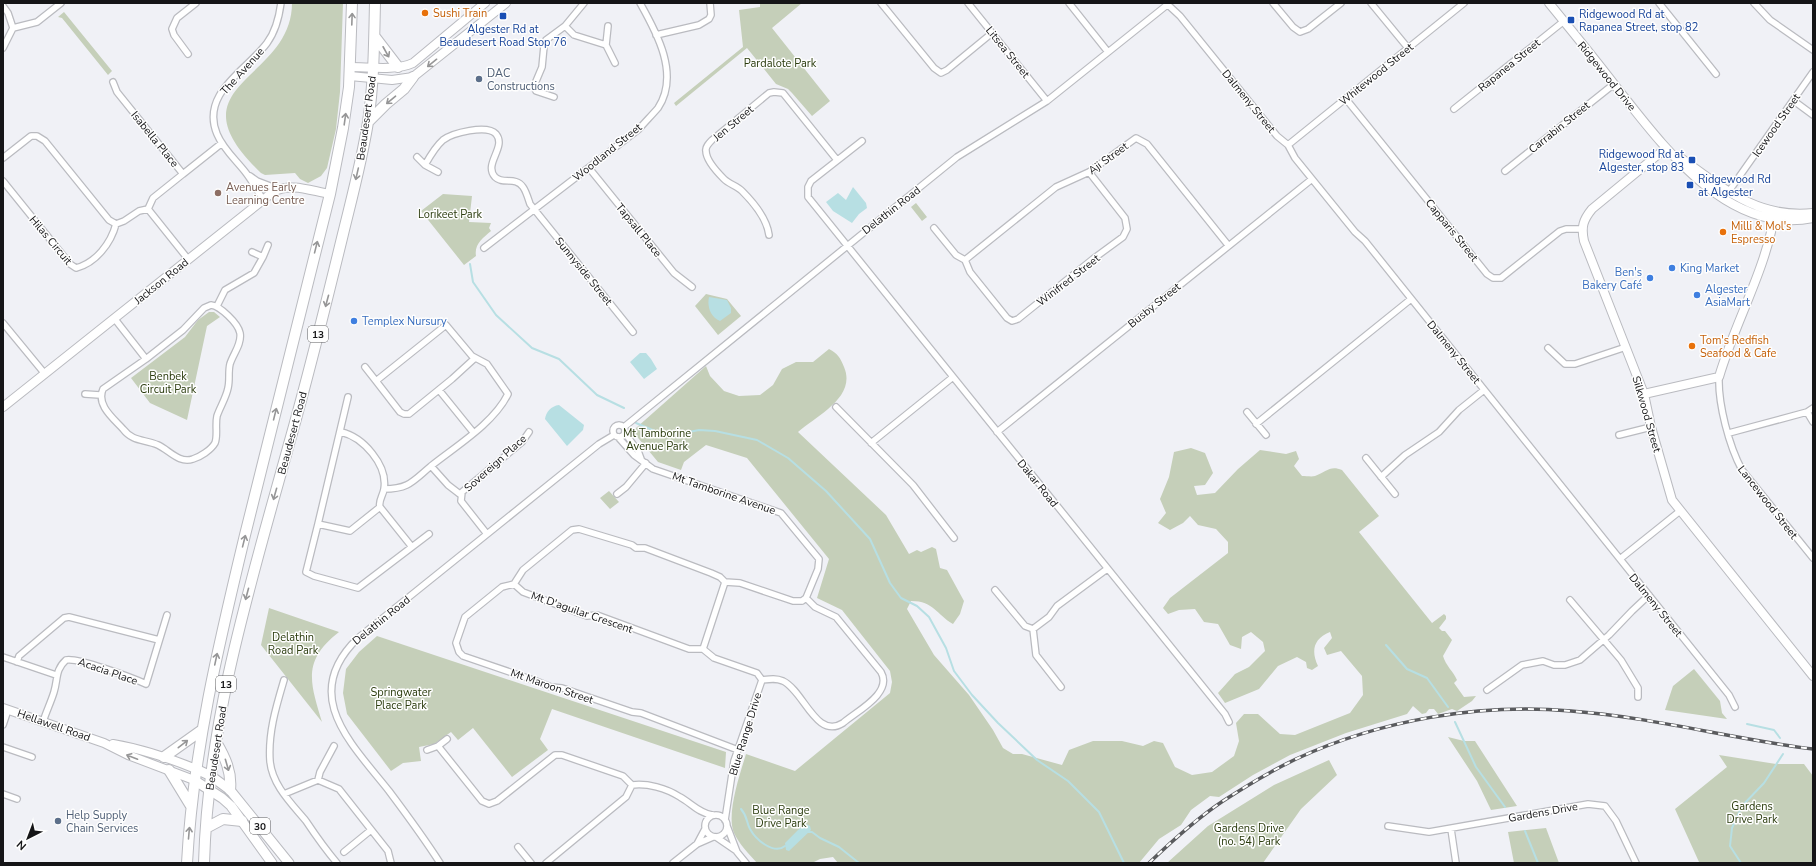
<svg xmlns="http://www.w3.org/2000/svg" width="1816" height="866" font-family="'Nunito Sans',sans-serif">
<style>
.green{fill:#c5cfb9}
.water{fill:#b7dfe3}
.lines{fill:none;stroke-linecap:round;stroke-linejoin:round}
.stream{stroke:#b7dfe3;stroke-width:2}
.street-casing{stroke:#babbc0;stroke-width:8}
.secondary-casing{stroke:#babbc0;stroke-width:10}
.primary-casing{stroke:#babbc0;stroke-width:11}
.highway-casing{stroke:#babbc0;stroke-width:12}
.street{stroke:#fff;stroke-width:5.5}
.secondary{stroke:#fff;stroke-width:8}
.primary{stroke:#fff;stroke-width:9}
.highway{stroke:#fff;stroke-width:10}
.rail-casing{stroke:#5a5b5e;stroke-width:3.5}
.rail{stroke:#fefefe;stroke-width:2;stroke-dasharray:6;stroke-linecap:butt}
.oneway{stroke:#969697}
.food-dot{fill:#e8710a;stroke:#fefefe;stroke-width:1.5}
.transit-dot{fill:#1a4fb4;stroke:#fefefe;stroke-width:1.5}
.service-dot{fill:#5c6f8a;stroke:#fefefe;stroke-width:1.5}
.education-dot{fill:#8d6e63;stroke:#fefefe;stroke-width:1.5}
.shop-dot{fill:#3f7fe0;stroke:#fefefe;stroke-width:1.5}
.labels{text-anchor:middle;stroke-width:3;stroke-linejoin:round;paint-order:stroke}
.shield{fill:#fefefe;stroke:#5b5b5c;stroke-width:1}
.shield-label{font-size:10px;font-weight:bold;fill:#151517}
.food-label{font-size:11px;fill:#c56008;stroke:#fefefe;text-anchor:start}
.transit-label{font-size:11px;fill:#164399;stroke:#fefefe;text-anchor:start}
.street-label{font-size:11px;fill:#151517;stroke:#fefefe}
.park-label{font-size:11px;fill:#2b3c0e;stroke:#fefefe}
.service-label{font-size:11px;fill:#4e5e75;stroke:#fefefe;text-anchor:start}
.education-label{font-size:11px;fill:#785e54;stroke:#fefefe;text-anchor:start}
.shop-label{font-size:11px;fill:#366cbe;stroke:#fefefe;text-anchor:start}
</style>
<rect width="100%" height="100%" fill="#f0f1f6"/>
<path class="green" d="M292,3H343L340,92L336,129L327,168L321,176L308,183L300,179L295,173L265,175L261,173C167,83 292,82 292,3Z
M760,3H802L772,28L830,101L812,116L792,93L788,89L776,84L747,48L676,106L674,103L743,47L739,10L760,7Z
M64,12L112,71L108,75L62,18L58,17Z
M443,194L472,196L469,222L491,223L489,228L491,231C483,238 474,244 476,256L464,265L421,211Z
M916,203L927,217L922,221L911,207Z
M706,294L727,299L741,316L718,335L695,306Z
M209,312H214L220,317L207,326L187,420L150,403L131,378L185,337L198,320Z
M829,349C838,354 840,357 844,367C857,397 816,416 798,432L886,515L909,554L917,550L921,552L932,547L936,549L940,568L947,570L964,601L960,614L953,624C937,615 934,601 911,601L907,609L934,655L969,695L993,730L1003,748L1013,754H1022L1062,765L1069,750L1093,741H1122L1143,746L1154,741L1163,743L1175,767L1192,775L1212,772L1234,756L1239,741L1236,723L1244,714H1258L1280,734L1295,735L1350,713L1363,695L1362,676L1341,651L1327,655L1324,648L1332,638L1330,632C1313,639 1311,651 1318,666L1312,670L1307,668L1306,662L1297,657L1278,666L1259,689L1225,703L1218,693L1235,674L1249,667L1265,651L1263,642L1251,632L1242,637L1241,649L1230,645L1218,624L1204,622L1195,609L1179,610L1168,614L1163,608L1170,598L1228,553V542L1216,529L1198,525L1190,516L1183,523L1170,530L1158,523L1166,513L1160,499L1169,477L1174,452L1191,448L1205,453L1213,473L1205,485L1194,486L1197,495L1215,493L1238,469L1260,450L1286,454L1296,451L1299,459L1294,466L1302,476C1306,476 1312,477 1315,476C1326,472 1330,465 1342,470L1379,516L1359,532L1432,623L1444,614L1446,616V619L1439,628L1442,631H1445L1452,640L1443,656C1446,666 1453,671 1457,680L1454,683L1464,697L1476,696L1472,701L1457,711L1452,709L1438,714L1434,709H1429L1426,713L1422,714L1413,706L1407,714L1346,733L1290,755L1253,775L1219,797L1210,796L1191,810L1181,825L1159,839L1139,863H838L833,857L820,859L812,863H757C749,854 739,844 734,833C726,814 740,774 746,754L795,771L890,693L892,682L890,671L842,610L817,598L829,559L747,458L706,445L684,462L681,470L658,462L634,433L636,428L706,366L710,376L724,391L739,396L760,395L773,385L782,369L796,362H813Z
M609,491L619,502L610,509L600,498Z
M269,608L339,632C302,661 310,682 322,722L261,645Z
M377,636L726,752L725,768L552,709L540,739L548,750L512,777L473,728L458,740L451,732L434,744L419,747L421,761L403,763L391,771L347,714L343,693L346,669L359,652Z
M1694,669L1720,701L1722,713L1727,719L1665,710L1673,686Z
M1448,737L1464,741H1475L1517,806L1491,810L1477,781Z
M1719,755L1776,764H1804L1813,776V863L1699,862L1675,809L1727,767Z
M1329,760L1337,775L1301,809L1263,863H1167L1208,826L1274,785Z
M1546,828L1559,863H1514L1508,832Z"/>
<path class="water" d="M853,187L866,203L867,208L859,214L852,223L833,211L826,202L838,193L846,200Z
M709,297L727,300L731,308V313L720,321C710,317 707,306 709,297Z
M640,353H646L651,359L657,369L644,379L630,362Z
M559,405L584,425L583,430L567,446L545,419C546,412 551,406 559,405Z
M806,824L810,826L811,830L789,851L786,850L785,843L798,830Z"/>
<g class="lines">
<path class="stream" d="M470,264L473,282L496,315L532,348L559,359L597,395L624,408
M636,423L662,434H679L699,430L715,431L757,440L788,458L826,491L870,539L890,583L901,598L917,606L929,617L946,648L954,671L972,695L998,723L1037,760L1068,781L1099,812L1124,863
M1386,645L1407,669L1427,678L1448,707
M1455,722L1476,767L1505,807
M1747,724L1774,730L1780,738
M741,809C748,817 746,822 750,829C756,840 774,855 785,846
M1525,831L1538,863
M807,832H812L820,838L839,847L859,863
M1741,863L1730,846L1732,828L1742,806L1764,783L1783,754"/>
<defs>
<path id="street" d="M881,3L934,68L941,73L947,70L992,33
M968,3L1047,101
M1069,3L1108,52
M1166,3L1180,16L1277,136L1288,145L1295,158L1355,232L1365,241L1729,695L1735,707
M1273,3L1293,27L1300,32L1308,29L1341,3
M1371,3L1408,48
M1659,3L1716,74
M1754,3L1770,20L1813,50
M3,6L8,13L13,28
M565,26L574,35L606,45
M608,26L606,45L615,63
M13,28L37,22L61,3
M656,35L699,25L709,19L711,15L710,3
M3,48L13,28
M188,54L174,35L172,29L177,18L196,3
M113,82L117,92L183,174L222,143
M554,97L536,91L534,86L542,67L544,46L546,40L565,26L584,3
M1346,99L1487,274L1493,278H1501L1560,231L1566,229H1581
M1794,101L1813,115
M1454,109L1564,21
M862,141L811,181L808,187V197L1225,714L1229,722
M1288,145L1464,3
M417,157L425,165L438,172
M3,158L31,136H37L45,141L109,220L116,224
M425,165C430,156 435,147 443,140C452,133 487,124 496,134C507,147 483,164 495,177C503,185 515,176 523,187C526,191 528,198 530,204L633,332
M589,168L674,273L692,287
M1505,171L1614,84
M250,176L257,181L278,189
M3,181L70,264L76,268C96,263 111,243 116,224L124,221L139,211L148,209L153,198L183,174
M1727,194L1813,72
M263,199C257,191 253,182 246,173C237,161 223,149 217,134C200,93 247,70 267,43C276,31 279,18 281,3
M148,209L188,259
M934,228L956,255L965,260
M769,235C767,219 754,203 742,191C737,186 729,184 724,179C718,173 706,160 706,151C705,147 709,143 712,140L769,93L774,92L783,93L837,160
M484,248L639,129C645,122 652,115 658,108C680,75 657,33 640,3
M252,252L263,257L268,245
M965,260L1056,187L1089,172L1136,138L1147,144L1228,245
M965,260L970,272L1007,318L1012,321L1018,319L1093,259L1123,237L1127,229L1125,218L1089,172
M211,305C220,306 238,323 240,333C242,344 233,354 230,364C228,372 230,380 228,388C226,398 220,407 217,416C215,425 218,436 215,443C211,450 200,457 193,459C179,464 169,450 158,445C144,439 133,442 123,429C113,418 96,405 103,389L146,359L183,330L204,308Z
M217,306L225,290L254,273L263,257
M114,318L146,359
M3,323L45,374
M1548,348L1565,364H1575L1626,347
M365,367L376,381
M1719,377C1718,404 1729,446 1742,470L1813,558
M439,390L473,432
M85,394L100,395
M836,407L913,485L954,538
M1247,412L1266,435
M1807,412L1813,422
M1256,424L1411,299
M613 431a6 6 0 1 1 12 0a6 6 0 1 1-12 0Z
M624,427L957,157L1047,101L1167,5
M341,432C363,437 388,465 384,489C383,496 378,501 380,507L412,547
M997,432L1312,179
M625,433L638,451L641,459
M1729,433L1807,412L1813,408
M1619,435L1651,427
M618,437L634,455L653,469L781,513L819,559L818,569L806,598
M871,443L953,377
M1366,458L1395,494
M431,466C456,446 494,423 508,394L487,364L472,356L446,325L376,381L400,412L404,414H409L452,379L475,358
M1381,477L1405,455L1439,432L1459,410L1484,390
M384,489C409,489 413,481 431,466L448,485L461,495
M617,494L626,487L646,463
M380,507L350,531L318,524L306,572L314,576L358,588L429,534
M318,524L348,397
M487,534L461,501L462,492L522,442L529,432
M1620,559L1680,511
M514,584L502,587L465,617L456,643L459,652L463,656L536,681L551,687L562,688L632,712L641,713L738,750
M995,590L1025,626L1033,629L1049,617L1057,606L1107,569
M1570,600L1621,660L1638,688V697
M1033,629L1036,655L1061,687
M703,649H689L597,615L587,616L523,592L514,584L523,570L572,530L579,529L632,545L636,548H645L711,573L720,577L725,582
M3,657L56,675
M17,662L19,656L64,618L69,617L159,640
M284,680C276,707 268,733 270,761C272,785 292,804 306,821C316,836 326,850 337,863
M762,680L757,673L714,658L703,649L725,582L740,583L793,601H802L806,598
M1487,690L1522,665L1543,661L1554,665H1565L1580,660L1609,635L1632,611L1649,595
M43,722C46,712 51,702 54,692C58,679 55,670 66,660C77,657 133,678 146,684L167,615
M3,725L8,710
M438,746L482,801L489,804L497,801L555,755H562L623,776L632,785C647,783 666,788 680,797C691,803 699,813 712,815
M3,747L32,757
M427,750L438,746L447,739
M318,780L320,772L334,746
M3,794L17,799
M284,794L318,780L339,789L388,851L391,863
M705 826a11 11 0 1 1 22 0a11 11 0 1 1-22 0Z
M725,820L734,761L762,680C770,679 776,678 783,681C804,691 816,740 843,723C857,711 893,693 881,672L836,617L815,607L806,598
M727,826L737,852L746,863
M1388,826L1429,832L1588,804L1605,806L1616,821L1636,863
M1451,829L1456,863
M716,837L735,850
M697,844L705,829
M518,847L531,863
M344,852L371,830
M440,863C424,838 407,815 389,791C351,743 299,695 358,638L599,444L614,435
M546,863L626,797L632,785
M673,863L697,844L713,837"/>
<path id="secondary" d="M1549,3C1572,31 1595,59 1617,88C1663,146 1728,236 1813,218
M350,67C370,67 395,71 413,63L485,3
M350,76L392,80L413,77L506,3
M1666,148L1592,209C1583,220 1581,227 1584,241L1644,394L1651,427L1672,500L1813,676
M1678,156C1722,187 1756,219 1813,213
M1644,394L1719,377C1735,322 1766,270 1775,212
M3,407L273,192C291,182 311,191 330,194
M3,708L104,743L128,755L194,780
M113,744C142,749 169,758 196,769"/>
<path id="primary" d="M196,769L211,776L230,790L289,863
M194,780L222,798L231,806L272,863"/>
<path id="highway" d="M375,37L398,67
M368,122L386,104L404,89L413,77
M216,742C225,757 232,772 230,790
M164,757L202,730
M169,770L191,806
M206,828L223,819L242,821
M187,863C193,751 219,643 245,535C273,421 302,308 330,194L343,128L349,87L352,3
M204,863C208,719 251,582 289,444C309,374 326,304 343,234C352,197 362,160 368,122C374,82 374,43 375,3"/>
</defs>
<use href="#street" class="street-casing"/>
<use href="#secondary" class="secondary-casing"/>
<use href="#primary" class="primary-casing"/>
<use href="#highway" class="highway-casing"/>
<use href="#street" class="street"/>
<use href="#secondary" class="secondary"/>
<use href="#primary" class="primary"/>
<use href="#highway" class="highway"/>
<defs>
<path id="rail" d="M1149,863C1172,841 1196,819 1223,801C1246,786 1271,771 1296,759C1380,720 1479,703 1571,711C1652,717 1732,739 1813,749"/>
</defs>
<use href="#rail" class="rail-casing"/>
<use href="#rail" class="rail"/>
</g>
<defs><path id="oneway-shaft" d="M-6 0H5M1.5-3L5.5 0L1.5 3" fill="none" stroke-width="1.6" stroke-linecap="round" stroke-linejoin="round"/></defs>
<g class="oneway">
<use href="#oneway-shaft" transform="translate(352 19) rotate(-88)"/>
<use href="#oneway-shaft" transform="translate(386 52) rotate(61)"/>
<use href="#oneway-shaft" transform="translate(432 63) rotate(141)"/>
<use href="#oneway-shaft" transform="translate(391 100) rotate(140)"/>
<use href="#oneway-shaft" transform="translate(345 119) rotate(-82)"/>
<use href="#oneway-shaft" transform="translate(357 174) rotate(103)"/>
<use href="#oneway-shaft" transform="translate(316 247) rotate(-76)"/>
<use href="#oneway-shaft" transform="translate(327 301) rotate(105)"/>
<use href="#oneway-shaft" transform="translate(275 414) rotate(-76)"/>
<use href="#oneway-shaft" transform="translate(275 494) rotate(106)"/>
<use href="#oneway-shaft" transform="translate(244 541) rotate(-76)"/>
<use href="#oneway-shaft" transform="translate(247 594) rotate(105)"/>
<use href="#oneway-shaft" transform="translate(216 659) rotate(-78)"/>
<use href="#oneway-shaft" transform="translate(183 744) rotate(-38)"/>
<use href="#oneway-shaft" transform="translate(132 757) rotate(-159)"/>
<use href="#oneway-shaft" transform="translate(227 765) rotate(74)"/>
<use href="#oneway-shaft" transform="translate(189 833) rotate(-85)"/>
</g>
<g class="food-dot">
<circle cx="425" cy="13" r="4"/>
<circle cx="1723" cy="232" r="4"/>
<circle cx="1692" cy="346" r="4"/>
</g>
<g class="transit-dot">
<rect x="499" y="12" width="8" height="8" rx="2"/>
<rect x="1567" y="16" width="8" height="8" rx="2"/>
<rect x="1688" y="156" width="8" height="8" rx="2"/>
<rect x="1686" y="181" width="8" height="8" rx="2"/>
</g>
<g class="service-dot">
<circle cx="479" cy="79" r="4"/>
<circle cx="58" cy="821" r="4"/>
</g>
<circle class="education-dot" cx="218" cy="193" r="4"/>
<g class="shop-dot">
<circle cx="1672" cy="268" r="4"/>
<circle cx="1650" cy="278" r="4"/>
<circle cx="1697" cy="295" r="4"/>
<circle cx="354" cy="321" r="4"/>
</g>
<g class="labels">
<g class="shield">
<rect x="308" y="326" width="20" height="16" rx="3"/>
<rect x="216" y="676" width="20" height="16" rx="3"/>
<rect x="250" y="818" width="20" height="16" rx="3"/>
</g>
<g class="shield-label">
<text x="318" y="338">13</text>
<text x="226" y="688">13</text>
<text x="260" y="830">30</text>
</g>
<g class="food-label">
<text x="433" y="17">Sushi Train</text>
<text x="1731" y="230">Milli &amp; Mol's<tspan x="1731" dy="13">Espresso</tspan></text>
<text x="1700" y="344">Tom's Redfish<tspan x="1700" dy="13">Seafood &amp; Cafe</tspan></text>
</g>
<g class="transit-label">
<text x="1579" y="18">Ridgewood Rd at<tspan x="1579" dy="13">Rapanea Street, stop 82</tspan></text>
<text x="503" y="33" text-anchor="middle">Algester Rd at<tspan x="503" dy="13">Beaudesert Road Stop 76</tspan></text>
<text x="1684" y="158" text-anchor="end">Ridgewood Rd at<tspan x="1684" dy="13">Algester, stop 83</tspan></text>
<text x="1698" y="183">Ridgewood Rd<tspan x="1698" dy="13">at Algester</tspan></text>
</g>
<g class="street-label">
<text transform="translate(1008 52) rotate(51)" y="4">Litsea Street</text>
<text transform="translate(1509 65) rotate(-39)" y="4">Rapanea Street</text>
<text transform="translate(242 71) rotate(-48)" y="4">The Avenue</text>
<text transform="translate(1376 74) rotate(-39)" y="4">Whitewood Street</text>
<text transform="translate(1607 76) rotate(51)" y="4">Ridgewood Drive</text>
<text transform="translate(1249 101) rotate(51)" y="4">Dalmeny Street</text>
<text transform="translate(366 118) rotate(-82)" y="4">Beaudesert Road</text>
<text transform="translate(733 123) rotate(-40)" y="4">Jen Street</text>
<text transform="translate(1776 125) rotate(-55)" y="4">Icewood Street</text>
<text transform="translate(1559 127) rotate(-39)" y="4">Carrabin Street</text>
<text transform="translate(155 139) rotate(51)" y="4">Isabella Place</text>
<text transform="translate(607 152) rotate(-39)" y="4">Woodland Street</text>
<text transform="translate(1108 158) rotate(-36)" y="4">Aji Street</text>
<text transform="translate(891 210) rotate(-38)" y="4">Delathin Road</text>
<text transform="translate(639 230) rotate(51)" y="4">Tapsall Place</text>
<text transform="translate(1452 230) rotate(51)" y="4">Capparis Street</text>
<text transform="translate(51 240) rotate(50)" y="4">Hilas Circuit</text>
<text transform="translate(584 271) rotate(51)" y="4">Sunnyside Street</text>
<text transform="translate(1068 280) rotate(-38)" y="4">Winifred Street</text>
<text transform="translate(161 281) rotate(-39)" y="4">Jackson Road</text>
<text transform="translate(1154 305) rotate(-39)" y="4">Busby Street</text>
<text transform="translate(1454 352) rotate(51)" y="4">Dalmeny Street</text>
<text transform="translate(1647 414) rotate(74)" y="4">Silkwood Street</text>
<text transform="translate(292 433) rotate(-75)" y="4">Beaudesert Road</text>
<text transform="translate(495 463) rotate(-42)" y="4">Sovereign Place</text>
<text transform="translate(1038 483) rotate(51)" y="4">Dakar Road</text>
<text transform="translate(724 493) rotate(19)" y="4">Mt Tamborine Avenue</text>
<text transform="translate(1768 502) rotate(52)" y="4">Lancewood Street</text>
<text transform="translate(1656 605) rotate(51)" y="4">Dalmeny Street</text>
<text transform="translate(582 612) rotate(19)" y="4">Mt D'aguilar Crescent</text>
<text transform="translate(381 620) rotate(-39)" y="4">Delathin Road</text>
<text transform="translate(108 671) rotate(19)" y="4">Acacia Place</text>
<text transform="translate(552 686) rotate(19)" y="4">Mt Maroon Street</text>
<text transform="translate(54 725) rotate(19)" y="4">Hellawell Road</text>
<text transform="translate(745 734) rotate(-73)" y="4">Blue Range Drive</text>
<text transform="translate(216 748) rotate(-81)" y="4">Beaudesert Road</text>
<text transform="translate(1543 812) rotate(-10)" y="4">Gardens Drive</text>
</g>
<g class="park-label">
<text x="780" y="67">Pardalote Park</text>
<text x="450" y="218">Lorikeet Park</text>
<text x="168" y="380">Benbek<tspan x="168" dy="13">Circuit Park</tspan></text>
<text x="657" y="437">Mt Tamborine<tspan x="657" dy="13">Avenue Park</tspan></text>
<text x="293" y="641">Delathin<tspan x="293" dy="13">Road Park</tspan></text>
<text x="401" y="696">Springwater<tspan x="401" dy="13">Place Park</tspan></text>
<text x="1752" y="810">Gardens<tspan x="1752" dy="13">Drive Park</tspan></text>
<text x="781" y="814">Blue Range<tspan x="781" dy="13">Drive Park</tspan></text>
<text x="1249" y="832">Gardens Drive<tspan x="1249" dy="13">(no. 54) Park</tspan></text>
</g>
<g class="service-label">
<text x="487" y="77">DAC<tspan x="487" dy="13">Constructions</tspan></text>
<text x="66" y="819">Help Supply<tspan x="66" dy="13">Chain Services</tspan></text>
</g>
<g class="education-label">
<text x="226" y="191">Avenues Early<tspan x="226" dy="13">Learning Centre</tspan></text>
</g>
<g class="shop-label">
<text x="1680" y="272">King Market</text>
<text x="1642" y="276" text-anchor="end">Ben's<tspan x="1642" dy="13">Bakery Café</tspan></text>
<text x="1705" y="293">Algester<tspan x="1705" dy="13">AsiaMart</tspan></text>
<text x="362" y="325">Templex Nursury</text>
</g>
</g>
<rect width="1816" height="866" fill="none" stroke="#151517" stroke-width="8"/>
<g transform="translate(28 838) rotate(222)" stroke="#fefefe" stroke-width="3" paint-order="stroke">
<path d="M0-3L7 15L0 10L-7 15Z" fill="#151517"/>
<text y="-6" font-size="11" font-weight="bold" text-anchor="middle" fill="#151517">N</text>
</g>
</svg>
